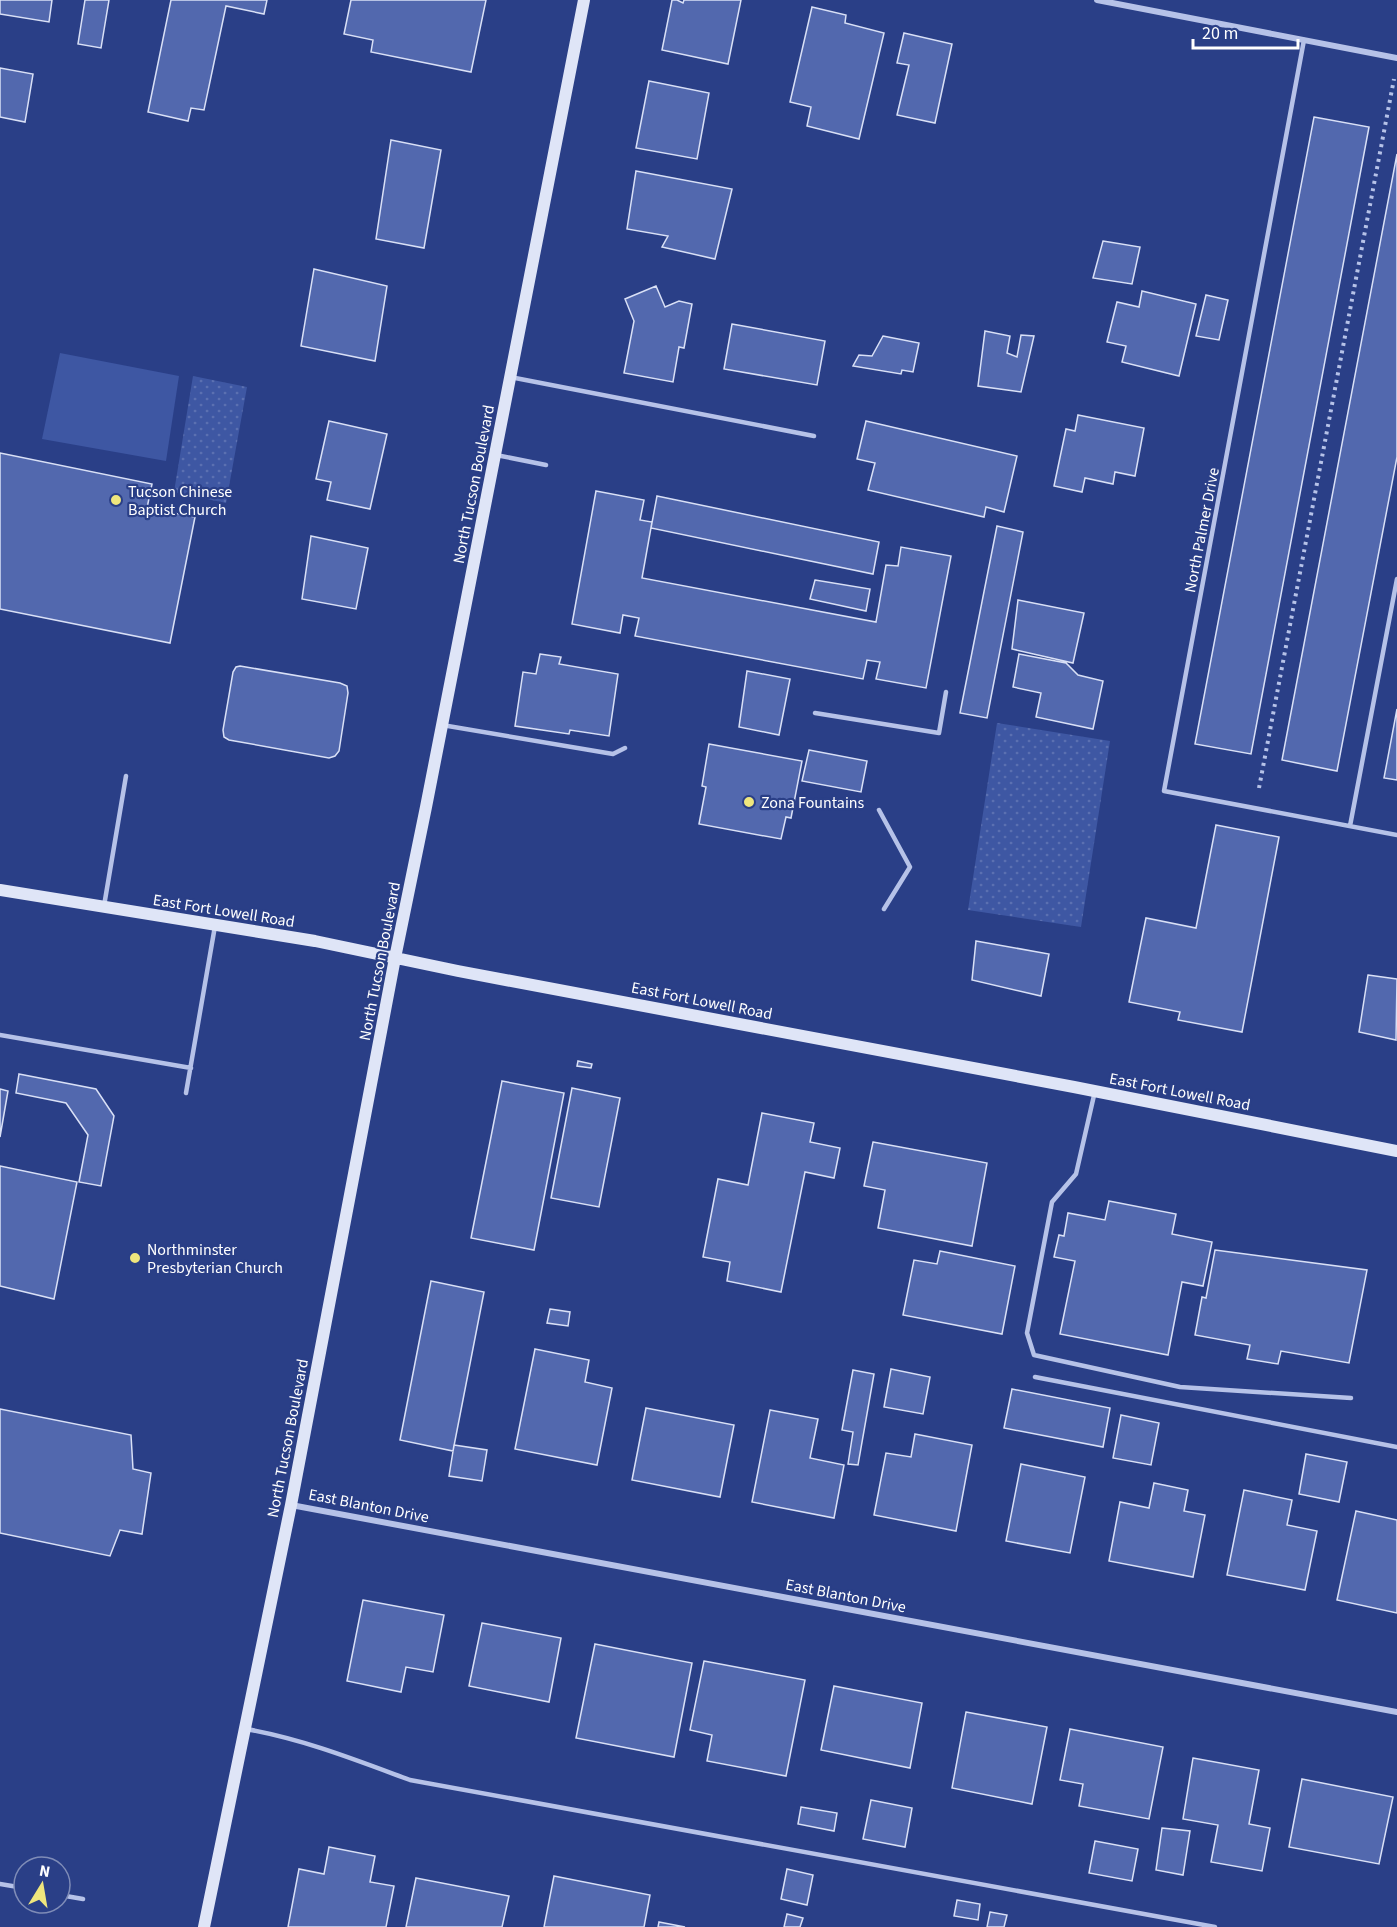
<svg xmlns="http://www.w3.org/2000/svg" width="1397" height="1927" font-family="'Source Sans 3',sans-serif">
<style>
.green{fill:url(#green-dots)}
.pitch{fill:#3e57a3}
.building{fill:#5268ae;stroke:#d9e0f6;stroke-width:1.5}
.lines{fill:none;stroke-linecap:round;stroke-linejoin:round}
.path{stroke:#b6c2e8;stroke-width:4;stroke-dasharray:3 4.5;stroke-linecap:butt}
.service{stroke:#b6c2e8;stroke-width:4.5}
.minor{stroke:#b6c2e8;stroke-width:6}
.secondary{stroke:#dfe5f7;stroke-width:12}
.poi-dot{fill:#efe67d;stroke:#2a3f87;stroke-width:2}
.labels{text-anchor:middle;stroke-width:4.5;stroke-linejoin:round;paint-order:stroke}
.street-label{font-size:16px;fill:#fff;stroke:#2a3f87}
.poi-label{font-size:16px;fill:#fff;stroke:#2a3f87;text-anchor:start}
</style>
<defs>
<pattern id="green-dots" width="8" height="8" patternUnits="userSpaceOnUse" patternTransform="scale(1.5)"><rect width="8" height="8" fill="#3e57a3"/><path d="M2 2h.1M6 6h.1" fill="none" stroke="#5b70b1" stroke-width="1.8" stroke-linecap="round"/></pattern>
</defs>
<rect width="100%" height="100%" fill="#2a3f87"/>
<path class="green" d="M193,376L247,387L226,503L174,492Z
M997,723L1110,741L1081,927L968,910Z"/>
<path class="pitch" d="M60,353L179,376L166,461L42,439Z"/>
<path class="building" d="M0,0H52L49,22L0,14Z
M85,0H109L101,48L78,44Z
M171,0H267L264,14L226,6L204,110L191,108L188,121L148,112Z
M351,0H486L471,72L371,52L373,40L344,34Z
M672,0H677L683,3L684,0H741L728,64L662,50Z
M812,7L846,15L845,23L884,33L859,139L807,126L811,107L790,102Z
M904,33L952,44L935,123L897,115L909,65L897,63Z
M0,68L33,74L25,122L0,117Z
M649,81L709,93L697,159L636,148Z
M1314,117L1369,127L1251,754L1195,744Z
M391,140L441,150L424,248L376,239Z
M1397,154V457L1337,771L1282,760Z
M636,171L732,189L715,259L662,247L668,236L627,229Z
M1103,241L1140,247L1132,284L1093,278Z
M314,269L387,286L375,361L301,346Z
M656,286L665,307L679,301L692,304L684,348L679,347L673,382L624,373L634,321L625,299Z
M1142,291L1196,304L1179,376L1122,362L1126,346L1107,342L1117,302L1139,307Z
M1206,295L1228,300L1219,340L1196,336Z
M732,324L825,341L817,385L724,369Z
M985,331L1010,336L1007,353L1017,357L1021,335L1034,336L1021,392L978,386Z
M883,336L919,343L913,372L902,370L901,374L853,366L859,355L872,356Z
M1078,415L1144,428L1135,476L1115,472L1113,484L1085,478L1082,492L1054,486L1066,429L1075,431Z
M329,421L387,434L370,509L327,500L331,482L316,479Z
M866,421L1017,456L1004,512L986,507L984,517L868,490L875,463L857,459Z
M0,453L152,484L147,508L195,517L170,643L0,609Z
M596,491L644,500L640,520L652,522L642,578L876,622L886,565L898,566L901,547L951,556L926,688L876,679L880,662L867,660L863,679L635,636L639,618L623,615L620,633L572,624Z
M657,496L879,542L873,574L651,528Z
M997,526L1023,532L987,718L960,713Z
M311,536L368,548L356,609L302,599Z
M815,580L870,589L866,611L810,599Z
M1018,600L1084,613L1073,663L1012,649Z
M540,654L561,657L559,664L618,674L609,736L570,730L569,734L515,726L523,672L536,674Z
M1019,654L1066,663L1078,675L1103,681L1093,729L1036,717L1041,693L1013,687Z
M240,666L340,683L347,686L348,693L339,751L335,756L329,758L229,740L224,737L223,730L233,672L236,667Z
M747,671L790,679L779,735L739,727Z
M1397,709V780L1384,778Z
M709,744L802,761L791,818L786,817L781,839L699,824L706,787L702,786Z
M809,750L867,761L861,792L802,781Z
M1216,825L1279,837L1242,1032L1178,1020L1180,1012L1129,1002L1146,918L1196,928Z
M976,941L1049,954L1041,996L972,980Z
M1368,975L1397,979L1396,1040L1359,1032Z
M578,1061L592,1064L591,1068L577,1066Z
M19,1074L96,1089L114,1116L101,1186L79,1182L88,1135L66,1103L16,1093Z
M502,1081L564,1093L534,1250L471,1238Z
M572,1088L620,1098L599,1207L551,1198Z
M0,1089L8,1091L0,1137Z
M762,1113L814,1123L810,1142L840,1148L834,1178L805,1172L781,1292L727,1281L730,1262L703,1257L718,1179L748,1185Z
M873,1142L987,1163L972,1246L878,1228L885,1190L864,1186Z
M0,1166L77,1182L54,1299L0,1286Z
M1109,1201L1176,1214L1172,1234L1212,1242L1203,1286L1182,1282L1168,1355L1060,1334L1075,1261L1054,1257L1059,1235L1064,1236L1068,1213L1105,1220Z
M1215,1250L1367,1270L1349,1363L1281,1351L1278,1364L1247,1359L1250,1345L1195,1335L1202,1297L1206,1298Z
M940,1251L1015,1266L1002,1334L903,1315L914,1260L937,1264Z
M431,1281L484,1292L453,1451L400,1440Z
M550,1309L570,1312L568,1326L547,1323Z
M535,1349L589,1360L585,1382L612,1388L597,1465L515,1449Z
M891,1369L930,1377L923,1414L884,1407Z
M853,1370L874,1374L858,1465L848,1464L853,1432L842,1430Z
M1012,1389L1110,1408L1103,1447L1004,1428Z
M646,1408L734,1425L720,1497L632,1480Z
M0,1409L131,1435L133,1469L151,1473L142,1534L120,1530L110,1556L0,1533Z
M770,1410L818,1419L810,1458L844,1465L834,1518L752,1502Z
M1121,1415L1159,1423L1151,1465L1113,1458Z
M915,1434L972,1445L956,1531L874,1515L886,1453L911,1457Z
M454,1445L487,1450L482,1481L449,1476Z
M1306,1454L1347,1462L1339,1502L1299,1494Z
M1021,1464L1085,1477L1070,1553L1006,1541Z
M1154,1483L1188,1490L1184,1511L1205,1515L1193,1577L1109,1561L1120,1502L1149,1508Z
M1244,1490L1292,1500L1287,1525L1317,1531L1305,1590L1227,1575Z
M1356,1511L1397,1520V1613L1337,1600Z
M363,1600L444,1615L433,1672L406,1667L401,1692L347,1681Z
M482,1623L561,1638L549,1702L469,1686Z
M595,1644L692,1663L674,1757L576,1738Z
M704,1661L805,1680L786,1776L707,1761L712,1735L690,1730Z
M834,1686L922,1703L910,1768L821,1750Z
M966,1712L1047,1727L1032,1804L952,1788Z
M1070,1729L1163,1747L1149,1819L1079,1806L1083,1784L1060,1780Z
M1193,1758L1259,1770L1249,1824L1270,1828L1262,1871L1211,1862L1218,1825L1183,1819Z
M1302,1779L1393,1797L1379,1864L1289,1847Z
M871,1800L912,1808L905,1847L863,1839Z
M801,1807L837,1813L834,1831L798,1824Z
M1162,1828L1190,1831L1183,1875L1156,1870Z
M1095,1841L1138,1849L1132,1881L1089,1873Z
M329,1847L375,1856L370,1882L394,1886L386,1927H288L299,1869L324,1874Z
M787,1869L813,1875L807,1905L781,1899Z
M554,1876L650,1895L644,1927H544Z
M416,1878L509,1896L502,1927H406Z
M957,1900L980,1904L978,1920L954,1916Z
M990,1912L1007,1915L1004,1927H987Z
M787,1914L803,1918L800,1927H784Z
M659,1922L685,1927H658Z"/>
<g class="lines">
<path class="path" d="M1259,788L1394,79"/>
<path class="service" d="M1304,40L1164,791L1397,835
M510,377L814,436
M496,455L546,465
M815,713L939,733L946,692
M442,725L613,754L625,748
M879,810L910,867L884,909
M1350,826L1397,579
M104,906L126,776
M0,1035L191,1068
M1095,1091L1076,1174L1052,1202L1027,1333L1034,1355L1180,1387L1351,1398
M186,1093L215,926
M1035,1377L1397,1447
M246,1729C303,1739 356,1760 410,1780L1215,1927
M0,1884L24,1888
M60,1895L83,1899"/>
<path class="minor" d="M1097,0L1397,58
M291,1505L1397,1712"/>
<path class="secondary" d="M0,890L315,941L458,971L1074,1087L1397,1151
M204,1927L291,1505L395,958L426,807L584,0"/>
</g>
<g class="poi-dot">
<circle cx="116" cy="500" r="6"/>
<circle cx="749" cy="802" r="6"/>
<circle cx="135" cy="1258" r="6"/>
</g>
<g class="labels">
<g class="street-label">
<text transform="translate(473 484) rotate(-79)" y="6">North Tucson Boulevard</text>
<text transform="translate(1201 530) rotate(-79)" y="6">North Palmer Drive</text>
<text transform="translate(224 910) rotate(9)" y="6">East Fort Lowell Road</text>
<text transform="translate(379 961) rotate(-79)" y="6">North Tucson Boulevard</text>
<text transform="translate(702 1000) rotate(11)" y="6">East Fort Lowell Road</text>
<text transform="translate(1180 1091) rotate(11)" y="6">East Fort Lowell Road</text>
<text transform="translate(287 1438) rotate(-79)" y="6">North Tucson Boulevard</text>
<text transform="translate(369 1505) rotate(11)" y="6">East Blanton Drive</text>
<text transform="translate(846 1595) rotate(11)" y="6">East Blanton Drive</text>
</g>
<g class="poi-label">
<text x="128" y="497">Tucson Chinese<tspan x="128" dy="18">Baptist Church</tspan></text>
<text x="761" y="808">Zona Fountains</text>
<text x="147" y="1255">Northminster<tspan x="147" dy="18">Presbyterian Church</tspan></text>
</g>
</g>
<g transform="translate(42 1885) rotate(11)"><circle r="28" fill="#2a3f87" stroke="#7f8cb7" stroke-width="1.5"/>
<path d="M0-4.5L10 22L0 15L-10 22Z" fill="#efe67d"/>
<text y="-9" font-size="16" font-weight="bold" text-anchor="middle" fill="#ffffff">N</text>
</g>
<path d="M1193 39v9h105v-9" fill="none" stroke="#ffffff" stroke-width="3"/>
<text x="1202" y="39" font-size="18" fill="#ffffff" stroke="#2a3f87" stroke-width="4.5" paint-order="stroke">20 m</text>
</svg>
